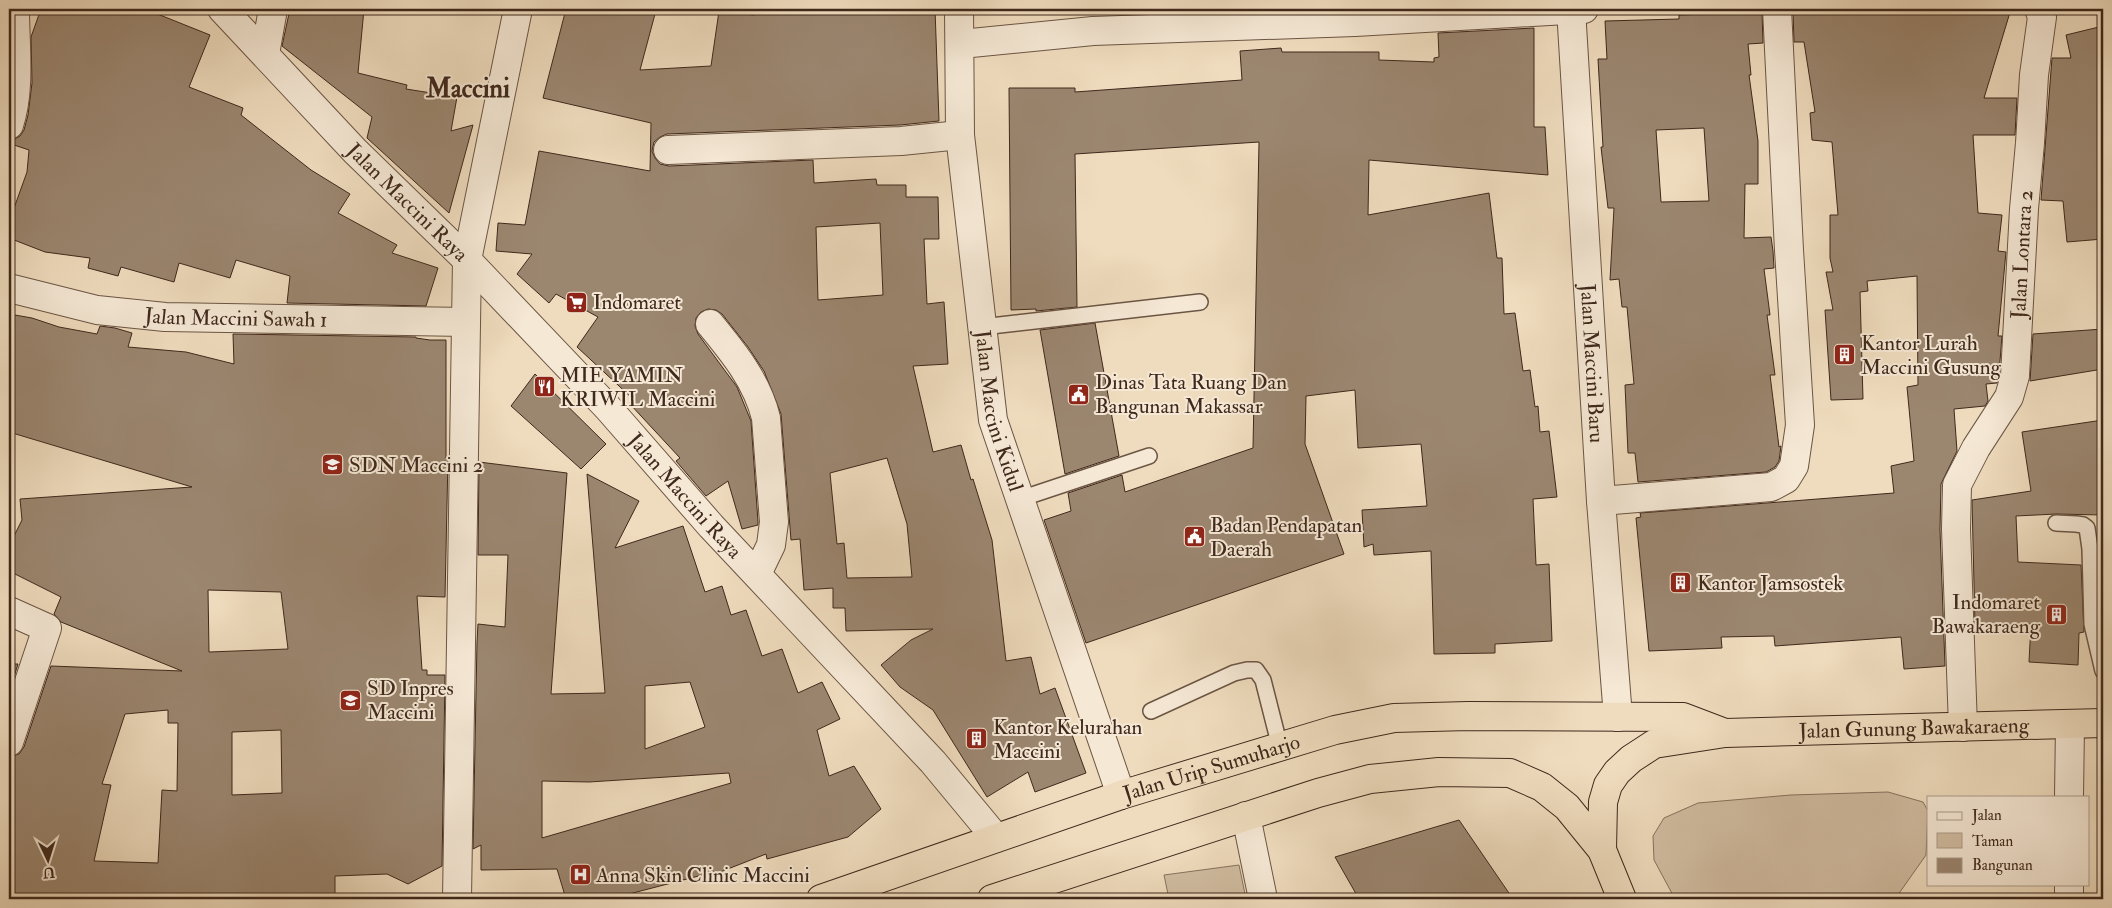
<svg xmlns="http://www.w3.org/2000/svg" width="2112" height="908" font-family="'IM FELL Double Pica',serif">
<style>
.green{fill:#d1bda2;stroke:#88725f}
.building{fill:#9b8670;stroke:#3f281c;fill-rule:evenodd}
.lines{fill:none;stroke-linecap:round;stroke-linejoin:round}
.service-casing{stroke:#6b5544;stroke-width:18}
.minor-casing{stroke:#6b5544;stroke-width:30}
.tertiary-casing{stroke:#6b5544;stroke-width:30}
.trunk-casing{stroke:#3f281c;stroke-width:30}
.service{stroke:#f5e8d5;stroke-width:15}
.minor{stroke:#f5e8d5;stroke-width:28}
.tertiary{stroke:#f5e8d5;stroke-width:28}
.trunk{stroke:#efdcbe;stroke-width:28}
.labels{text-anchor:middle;stroke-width:4;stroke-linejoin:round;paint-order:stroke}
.street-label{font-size:21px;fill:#3f281c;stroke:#f5e8d5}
.poi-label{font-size:21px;fill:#3f281c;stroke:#f5e8d5;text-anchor:start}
.district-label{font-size:26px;font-weight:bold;fill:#3f281c;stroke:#f5e8d5}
</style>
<rect width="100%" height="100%" fill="#efdcbe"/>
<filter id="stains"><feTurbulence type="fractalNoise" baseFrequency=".004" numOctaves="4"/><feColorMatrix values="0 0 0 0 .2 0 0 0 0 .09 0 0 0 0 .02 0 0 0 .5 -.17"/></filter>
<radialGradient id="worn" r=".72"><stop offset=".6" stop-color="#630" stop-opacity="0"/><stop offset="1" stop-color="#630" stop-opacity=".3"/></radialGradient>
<path class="green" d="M1888,792L1923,802L1928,811L1926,855L1895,899H1675L1654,860L1653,836L1664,818L1698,803L1791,795Z
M1239,865L1246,899H1169L1164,875Z"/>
<path class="building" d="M41,9H145L210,35L189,87L243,108L241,115L311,170L350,194L338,213L397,245L392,253L438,268L426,306L287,303L290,276L236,260L230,278L179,263L174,282L121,267L118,276L88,268L90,258L45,252L9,238V222L27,172L29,150L11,144L13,140L20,136L24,130L28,115L32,83L31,37Z
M290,9H364L358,73L407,85L406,89L457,97L451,131L473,125L449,213L367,138L372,117L282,46Z
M566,9H635L655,14L640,70L711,66L719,11L754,15V9H935L939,121L900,125L667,134L660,137L654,142L652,151L655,158L660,164L669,166L813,160L814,183L876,179L877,185H906V197H938L939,239H924L927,304L944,302L948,364L913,366L933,452L961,445L971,480L973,479L992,540L1006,661L1031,657L1040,694L1055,688L1086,773L1035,792L1028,772L987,797L933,710L900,687L881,665L911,640L933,629L846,631L845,608H833V588L804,590L800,539L791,540L781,414L764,371L748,347L722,314L716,310L708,309L701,312L696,318L695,326L698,334L737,387L751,421L758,522V525L742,529L728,481L706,496L676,461L680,458L629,403L633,399L577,347L598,317L556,294L549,303L517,274L532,254L496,251L498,223L525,225L539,151L650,171L651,123L543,98ZM880,223L883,295L818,300L816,227ZM887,458L907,524L912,577L847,578L844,543L837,544L830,473Z
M1802,9H2011L1984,98H2017L2015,135H1973L1978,213L2002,215L1998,251L2006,252L1998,336H2002L1999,373L1997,383L1986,384L1988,401L1985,406L1954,409L1957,451L1941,484L1940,530L1945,666L1904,669L1901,637L1775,646L1774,636L1721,637L1722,648L1649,651L1636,518L1641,517L1640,513L1894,493L1891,466L1914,461L1907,387L1918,385L1917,276L1867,281L1868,291L1860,292L1863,399L1831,400L1825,310H1833L1826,272H1833L1830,258V215H1838L1832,142L1812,140L1810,113L1815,112L1804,42H1794L1793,11H1803Z
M1762,12L1763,43L1748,44L1751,75H1749L1758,141V184H1745L1744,238L1771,237L1773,251L1774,268L1764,269L1770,315H1767L1775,375H1770L1779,447L1781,446L1779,461L1775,467L1766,472L1638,482L1635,453H1628L1625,385L1634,384L1627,307H1622L1619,279L1610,280L1614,208H1608L1601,147H1603L1598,59H1607L1605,21L1679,19V15ZM1704,128L1709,201L1661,202L1656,130Z
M2103,26V239L2067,242L2063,201L2041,200L2052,58H2071L2066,35Z
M1534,28V127H1545L1548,175L1369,160L1368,215L1489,193L1497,258H1502L1504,314L1515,313L1523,371L1530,370L1535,407L1538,406L1540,432L1549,431L1557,497L1533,499L1536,565L1549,564L1552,641L1495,644V653L1434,654L1431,551L1374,555L1373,544L1364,547L1362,510L1427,506L1421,444L1358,448L1355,390L1306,396L1305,444L1344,554L1086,643L1044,520L1071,511L1068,493L1122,475L1125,492L1253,448L1259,142L1075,154L1077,307L1036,311V309L1011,310L1009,88H1075V92L1242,80L1240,51L1281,48L1282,52H1379V60L1434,62V58L1439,57L1438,33Z
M9,314L32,318L59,327L97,334L100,326L115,328L132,333L128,347L186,352L234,364L233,334L416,337V338L430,340H446V458H448L445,597L417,596L422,670H427V675H445L442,866L408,884L387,874L335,876V899H9V757L19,754L24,747L51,666L182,671L61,622L54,614L61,597L9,571V546L22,520L20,499L192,487L9,432ZM208,590L281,592L288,649L209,652ZM168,710V723H178L177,791L162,790L158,863L94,861L111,785L102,784L125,714ZM281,730L282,793L232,795V732Z
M1095,323L1119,456L1065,474L1040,330Z
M2103,329V369L2030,381L2033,334Z
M535,374L606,444L581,469L511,406Z
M2103,420V515L2056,514L2016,516L2018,562L2081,565L2084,632L2079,633L2078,665L2029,662L2031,624L1975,625L1972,500L2031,491L2022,432Z
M479,462L567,473L551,694L605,693L587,474L639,501L615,548L683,526L705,592L722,586L731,615L746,610L762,656L782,649L798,693L822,682L840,719L817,730L829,776L854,766L881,809L848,837L767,859L766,854L715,874L714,872L629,894L630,899H566L557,869L481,870V845L473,849L477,642L478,624L505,627L508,555H478ZM690,682L705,727L645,749V686ZM729,773L731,783L542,838V781L589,782Z
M2100,566H2103V630L2101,623Z
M9,664H18L9,693Z
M1459,820L1513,899H1359L1335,857Z"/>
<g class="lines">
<defs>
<path id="service" d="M982,327L1200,302
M1020,499L1149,456
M2056,523L2076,524L2083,525L2087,528L2090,549L2092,624L2103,671
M1151,711L1234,673L1247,670H1256L1263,680L1280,747"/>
<g id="minor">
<path id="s1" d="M959,9L960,135L993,420L1121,795"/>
<path id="s2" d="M1571,9L1601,501L1618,717"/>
<path d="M961,44L1093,31L1355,22L1584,9"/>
<path d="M265,54L273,9"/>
<path d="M9,125C21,89 15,46 15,9"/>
<path d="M668,150L901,141L960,135"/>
<path id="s3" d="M9,288L97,310L165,317L466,322"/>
<path d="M710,324C733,352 757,381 766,418L774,522L771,545L757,574"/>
<path d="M1601,501L1771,487L1786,479L1794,466L1800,425L1789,250L1777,9"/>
<path d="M9,611L47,628L9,742"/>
<path id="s4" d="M1963,727L1956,529L1957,485L1976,448L2009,397L2015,376L2024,209L2030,143L2034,75L2042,17L2039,9"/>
<path d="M2069,797L2070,725"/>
<path d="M1246,816L1263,899"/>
<path d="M2069,899V884"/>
</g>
<g id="tertiary">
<path id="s5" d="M222,9L355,151L467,260L608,408L711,526L933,762L996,838"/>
<path d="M457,899L467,260L518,9"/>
</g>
<g id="trunk">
<path id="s6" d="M1602,850L1603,802L1608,785L1617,772L1631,759L1654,744L1725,733L2103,723"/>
<path id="s7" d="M821,899L1121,795L1335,730L1394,718L1468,716L1683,717L1725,733"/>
<path d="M992,899L1318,793L1370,779L1439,772L1510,773L1542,787L1567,807L1602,850L1622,899"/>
</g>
</defs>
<use href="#service" class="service-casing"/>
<use href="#minor" class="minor-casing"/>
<use href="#tertiary" class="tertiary-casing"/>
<use href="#trunk" class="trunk-casing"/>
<use href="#service" class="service"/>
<use href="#minor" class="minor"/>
<use href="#tertiary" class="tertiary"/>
<use href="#trunk" class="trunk"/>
</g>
<defs>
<symbol id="supermarket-square" viewBox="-11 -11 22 22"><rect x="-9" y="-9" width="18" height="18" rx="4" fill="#8f2418" stroke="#f5e8d5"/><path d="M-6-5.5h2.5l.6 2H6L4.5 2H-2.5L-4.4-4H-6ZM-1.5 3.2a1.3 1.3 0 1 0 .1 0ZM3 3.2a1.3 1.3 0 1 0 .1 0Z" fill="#fff"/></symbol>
<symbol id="building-square" viewBox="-11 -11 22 22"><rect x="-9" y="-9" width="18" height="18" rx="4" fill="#8f2418" stroke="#f5e8d5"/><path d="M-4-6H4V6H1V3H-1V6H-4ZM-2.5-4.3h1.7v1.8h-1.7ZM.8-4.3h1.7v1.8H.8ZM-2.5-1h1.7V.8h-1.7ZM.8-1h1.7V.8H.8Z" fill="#fff"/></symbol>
<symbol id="restaurant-square" viewBox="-11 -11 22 22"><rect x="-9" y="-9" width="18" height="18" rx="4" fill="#8f2418" stroke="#f5e8d5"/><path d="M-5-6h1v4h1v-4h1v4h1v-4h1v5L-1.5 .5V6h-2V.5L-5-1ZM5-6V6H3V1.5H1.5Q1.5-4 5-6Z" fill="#fff"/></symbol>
<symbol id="civic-square" viewBox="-11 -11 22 22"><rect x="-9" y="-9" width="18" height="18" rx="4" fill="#8f2418" stroke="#f5e8d5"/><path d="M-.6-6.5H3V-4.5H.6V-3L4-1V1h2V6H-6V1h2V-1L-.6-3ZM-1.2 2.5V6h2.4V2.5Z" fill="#fff"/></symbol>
<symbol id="school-square" viewBox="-11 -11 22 22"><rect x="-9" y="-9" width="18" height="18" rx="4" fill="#8f2418" stroke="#f5e8d5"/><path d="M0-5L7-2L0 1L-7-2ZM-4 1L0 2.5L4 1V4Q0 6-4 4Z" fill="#fff"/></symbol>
<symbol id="hospital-square" viewBox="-11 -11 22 22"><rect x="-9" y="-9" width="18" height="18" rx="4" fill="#8f2418" stroke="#f5e8d5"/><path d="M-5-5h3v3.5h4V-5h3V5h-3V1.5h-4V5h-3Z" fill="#fff"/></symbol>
</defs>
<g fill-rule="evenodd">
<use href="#supermarket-square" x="564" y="290" width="25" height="25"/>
<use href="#building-square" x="1832" y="342" width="25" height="25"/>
<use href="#restaurant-square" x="532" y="374" width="25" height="25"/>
<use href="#civic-square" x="1066" y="382" width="25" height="25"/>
<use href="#school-square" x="320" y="452" width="25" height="25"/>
<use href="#civic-square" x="1182" y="524" width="25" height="25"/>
<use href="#building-square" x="1668" y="570" width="25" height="25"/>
<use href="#building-square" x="2044" y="602" width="25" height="25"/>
<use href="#school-square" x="338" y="688" width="25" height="25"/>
<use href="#building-square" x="964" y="726" width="25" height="25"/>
<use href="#hospital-square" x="568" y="862" width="25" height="25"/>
</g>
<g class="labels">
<g class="street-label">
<text dy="7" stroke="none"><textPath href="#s5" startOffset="268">Jalan Maccini Raya</textPath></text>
<text dy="7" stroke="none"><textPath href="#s4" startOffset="488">Jalan Lontara 2</textPath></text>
<text dy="7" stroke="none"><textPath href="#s3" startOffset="230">Jalan Maccini Sawah 1</textPath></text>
<text dy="7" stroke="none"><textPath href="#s2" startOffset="355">Jalan Maccini Baru</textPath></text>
<text dy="7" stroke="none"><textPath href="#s1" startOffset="405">Jalan Maccini Kidul</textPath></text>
<text dy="7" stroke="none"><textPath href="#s5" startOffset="672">Jalan Maccini Raya</textPath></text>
<text dy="7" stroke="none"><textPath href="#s6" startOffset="389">Jalan Gunung Bawakaraeng</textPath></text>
<text dy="7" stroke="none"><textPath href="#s7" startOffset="412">Jalan Urip Sumuharjo</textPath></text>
</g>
<g class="poi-label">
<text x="593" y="309">Indomaret</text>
<text x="1861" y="350">Kantor Lurah<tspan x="1861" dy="24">Maccini Gusung</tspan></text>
<text x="560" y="382">MIE YAMIN<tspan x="560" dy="24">KRIWIL Maccini</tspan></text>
<text x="1095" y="389">Dinas Tata Ruang Dan<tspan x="1095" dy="24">Bangunan Makassar</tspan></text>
<text x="349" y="472">SDN Maccini 2</text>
<text x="1210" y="532">Badan Pendapatan<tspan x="1210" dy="24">Daerah</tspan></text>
<text x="1697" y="590">Kantor Jamsostek</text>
<text x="2040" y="609" text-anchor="end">Indomaret<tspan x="2040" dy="24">Bawakaraeng</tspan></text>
<text x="367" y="695">SD Inpres<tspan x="367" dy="24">Maccini</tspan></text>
<text x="993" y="734">Kantor Kelurahan<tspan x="993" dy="24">Maccini</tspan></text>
<text x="596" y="882">Anna Skin Clinic Maccini</text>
</g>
<g class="district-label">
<text x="468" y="97">Maccini</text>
</g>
</g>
<rect width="2112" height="908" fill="none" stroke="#efdcbe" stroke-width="30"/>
<rect x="10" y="10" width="2092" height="888" fill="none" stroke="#3f281c" stroke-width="2.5"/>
<rect x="15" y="15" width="2082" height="878" fill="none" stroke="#3f281c"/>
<rect x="1927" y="796" width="162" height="90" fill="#f5e8d5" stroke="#ac9b8b"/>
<rect x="1937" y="812" width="25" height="8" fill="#f5e8d5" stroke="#ac9b8b"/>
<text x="1972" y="820" font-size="15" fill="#3f281c">Jalan</text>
<rect x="1937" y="833" width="25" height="15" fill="#d1bda2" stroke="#ac9b8b"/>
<text x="1972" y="846" font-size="15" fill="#3f281c">Taman</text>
<rect x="1937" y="858" width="25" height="15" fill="#9b8670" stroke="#ac9b8b"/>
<text x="1972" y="870" font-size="15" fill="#3f281c">Bangunan</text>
<g transform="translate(48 860) rotate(176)" stroke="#f5e8d5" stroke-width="4" paint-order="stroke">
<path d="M0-4L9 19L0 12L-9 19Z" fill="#3f281c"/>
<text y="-8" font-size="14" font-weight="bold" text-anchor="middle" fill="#3f281c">U</text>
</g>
<rect width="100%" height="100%" filter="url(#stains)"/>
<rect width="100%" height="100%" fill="url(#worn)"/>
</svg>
